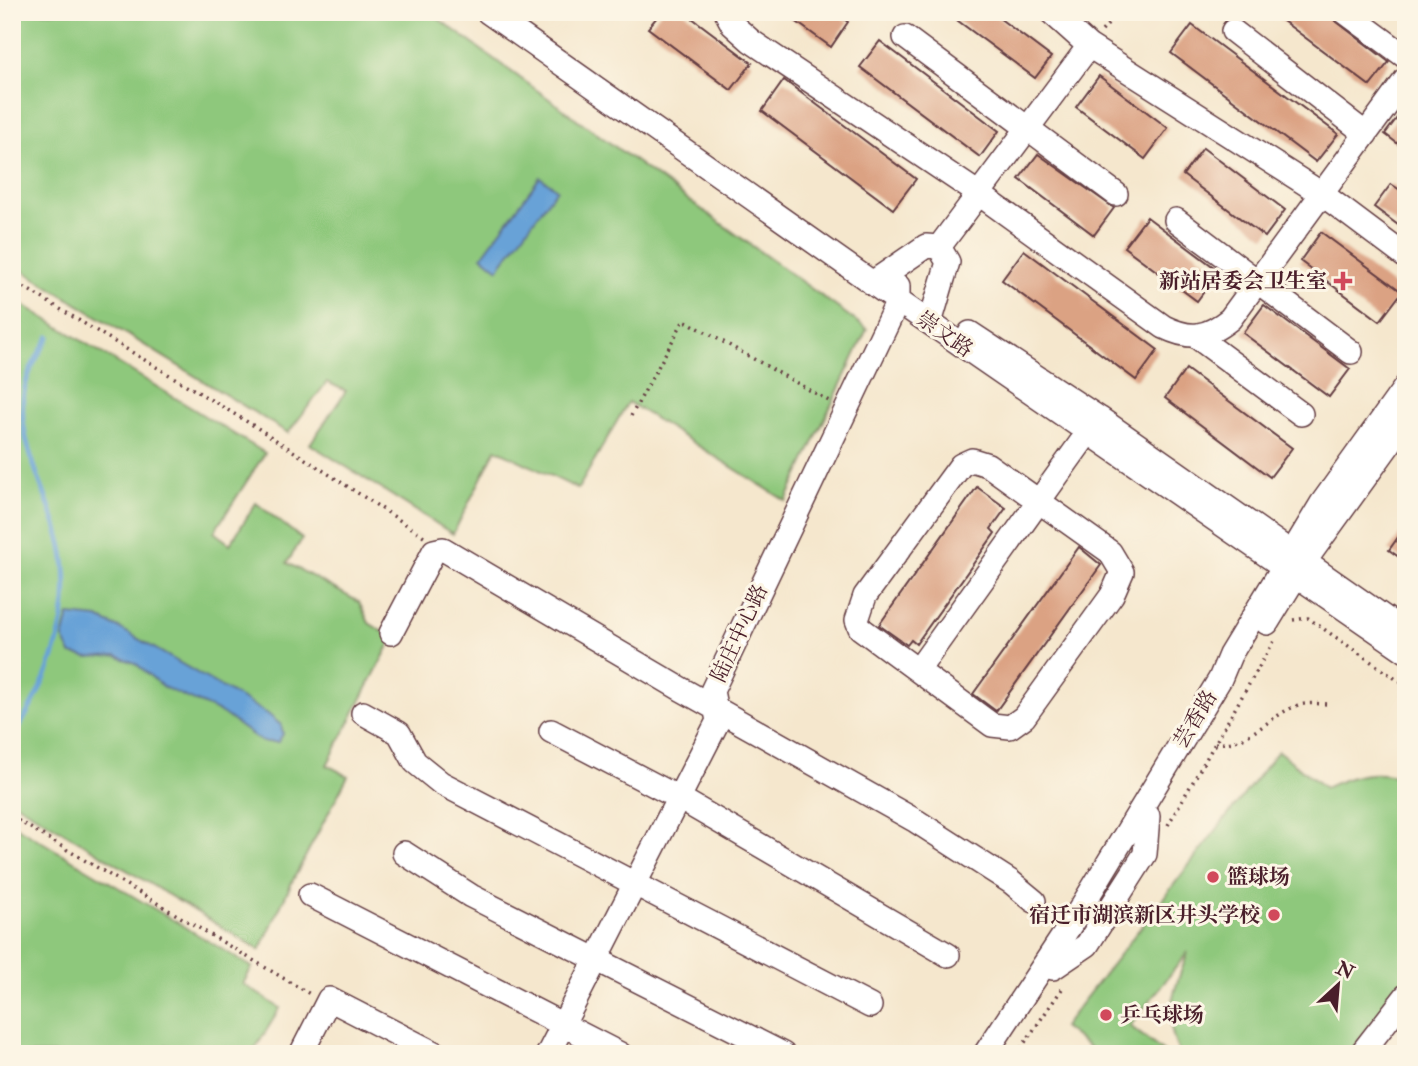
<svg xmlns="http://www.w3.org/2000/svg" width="1418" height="1066" font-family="'IM FELL Double Pica','Noto Serif SC',serif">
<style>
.green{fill:#8ec87b;stroke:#6c7453;stroke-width:2}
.water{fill:#67a2d7;stroke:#586081;stroke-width:2}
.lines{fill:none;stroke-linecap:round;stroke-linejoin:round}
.stream{stroke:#67a2d7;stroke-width:5}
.building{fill:#dba283}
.minor-casing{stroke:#643d43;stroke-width:26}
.path{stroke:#643d43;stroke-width:3.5;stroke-dasharray:2 5;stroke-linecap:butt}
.minor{stroke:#fff;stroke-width:23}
.poi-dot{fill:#d1495b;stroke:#fcf5e5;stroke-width:2.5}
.labels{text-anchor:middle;stroke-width:6;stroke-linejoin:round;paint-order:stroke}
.poi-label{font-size:21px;font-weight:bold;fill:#4a1f2b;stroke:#fcf5e5;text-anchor:end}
.street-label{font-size:21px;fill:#4a1f2b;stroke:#fcf5e5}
</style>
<rect width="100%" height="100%" fill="#fcf5e5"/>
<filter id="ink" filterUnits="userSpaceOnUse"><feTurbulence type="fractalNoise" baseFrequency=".0143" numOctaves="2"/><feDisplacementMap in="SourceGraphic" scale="14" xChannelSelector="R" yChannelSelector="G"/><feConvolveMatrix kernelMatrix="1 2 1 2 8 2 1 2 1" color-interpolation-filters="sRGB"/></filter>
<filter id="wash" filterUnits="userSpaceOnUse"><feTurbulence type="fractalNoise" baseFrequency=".00686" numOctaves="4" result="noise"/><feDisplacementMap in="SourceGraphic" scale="28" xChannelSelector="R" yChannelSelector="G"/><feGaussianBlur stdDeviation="1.57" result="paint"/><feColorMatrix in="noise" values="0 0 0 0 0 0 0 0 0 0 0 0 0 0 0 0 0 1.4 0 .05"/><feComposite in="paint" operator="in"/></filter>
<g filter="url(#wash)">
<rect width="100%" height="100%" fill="#f5e7cd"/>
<path class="green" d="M12,12H429L867,329L786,501L628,402L578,489L496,449L453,534L310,444L346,391L327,382L288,433L12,264Z
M12,298L265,453L214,532L230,544L256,503L302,539L287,563L359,602L369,623L393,638L327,765L348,776L293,880L260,950L12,801Z
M1278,751L1325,788C1353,774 1376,769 1406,779V978L1349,1054H1180C1160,1016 1176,987 1188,952L1130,1026L1166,1054H1098L1063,1027Z
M12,824L252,967L243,984L280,1008L252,1054H186L166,1045L161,1054H12Z"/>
<path class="water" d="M540,177L557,189L498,269L482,256Z
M69,615L98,618L121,629L268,714L281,725L283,734L278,742H262L222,713L163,687L135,663L116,656L89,658L71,654L63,638Z"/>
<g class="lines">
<path class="stream" d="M12,738C47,685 73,624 64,559C56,497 2,433 31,369C36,358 43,347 49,337"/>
</g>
<g id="blocks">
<path class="building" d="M661,12H684L752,63L731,90L648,28Z
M783,12H834L848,22L831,47Z
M946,12H991L1051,57L1035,78Z
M1271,12H1324L1389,62L1370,86Z
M1192,25L1338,134L1316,162L1171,53Z
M880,41L999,131L980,157L860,67Z
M1099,76L1168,128L1145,159L1076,107Z
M784,80L916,179L893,209L762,111Z
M1406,106V150L1385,134Z
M1203,148L1285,210L1265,237L1183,175Z
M1038,154L1114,208L1094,235L1019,179Z
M1391,184L1406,194V231L1374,207Z
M1147,217L1219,271L1197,301L1124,247Z
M1321,232L1402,292L1380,321L1300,261Z
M1024,250L1158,350L1136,380L1002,280Z
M1264,305L1350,369L1329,397L1243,333Z
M1186,369L1292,448L1270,477L1165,398Z
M977,487L1006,508L991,529L995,533L916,644L911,640L907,645L879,625Z
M1406,526V562L1389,550Z
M1079,547L1101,565L996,711L973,694Z"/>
</g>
</g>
<g filter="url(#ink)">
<use href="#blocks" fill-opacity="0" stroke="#643d43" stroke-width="2"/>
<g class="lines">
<defs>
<path id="minor" d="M488,12L898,301L1406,651
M726,12L733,25L751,41L979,194L1164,327C1191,340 1206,338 1230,319L1406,79
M1051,12L1089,46L1322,194L1406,257
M1345,12L1406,57
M1233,31L1366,134
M905,37L1116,194
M1176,220L1351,352
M939,247L1089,46
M872,283L926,246L939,247L948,262L930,323
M970,333L1099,418L1395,625
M1197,337L1301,414
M972,460L988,465L1110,552L1122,572L1112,595L1024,717L1010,727L992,725L860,628L857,620L865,596L961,465Z
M1267,623L1305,561L1406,421
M391,633L434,551L443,549L681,689L916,821L1011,882L1034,901
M918,670L1097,420
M363,713L399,733L415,762L441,783L870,1006
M551,731L679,798L948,955
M404,853L471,896L783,1054
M310,895L620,1054
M1053,968L1087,945L1145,854L1148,816
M301,1054L329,999L436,1054
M548,1054L718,721L712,691L898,301V286
M985,1054L1071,924L1220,679L1230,655L1322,503L1406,386
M1361,1054L1406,996"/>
</defs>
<use href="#minor" class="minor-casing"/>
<path class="path" d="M1102,31L1119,12
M12,280L256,427L424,536
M631,416L684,320L829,401
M1293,620L1308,618L1406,686
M1215,743C1247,747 1269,716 1296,706C1306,702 1319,704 1330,704
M12,817L310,994
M1168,825L1274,641
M1017,1054L1064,986"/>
<use href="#minor" class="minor"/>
</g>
</g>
<g class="poi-dot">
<path d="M1339.5 270.5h7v7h7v7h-7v7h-7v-7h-7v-7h7z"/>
<circle cx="1213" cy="877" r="7"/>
<circle cx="1274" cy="915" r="7"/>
<circle cx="1106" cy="1015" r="7"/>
</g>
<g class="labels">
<g class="poi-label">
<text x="1327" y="288">新站居委会卫生室</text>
<text x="1227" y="884" text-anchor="start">篮球场</text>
<text x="1260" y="922">宿迁市湖滨新区井头学校</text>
<text x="1120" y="1022" text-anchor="start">乒乓球场</text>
</g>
<g class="street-label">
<text transform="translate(945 334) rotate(35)" y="7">崇文路</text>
<text transform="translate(739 633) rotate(-65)" y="7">陆庄中心路</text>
<text transform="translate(1195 719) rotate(-59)" y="7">芸香路</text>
</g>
</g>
<rect width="1418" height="1066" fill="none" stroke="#fcf5e5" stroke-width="42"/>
<g transform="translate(1338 985) rotate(26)" stroke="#fcf5e5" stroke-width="5" paint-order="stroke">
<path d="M0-5L12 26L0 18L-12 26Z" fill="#4a1f2b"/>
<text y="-10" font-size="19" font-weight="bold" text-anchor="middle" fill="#4a1f2b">N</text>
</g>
</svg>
